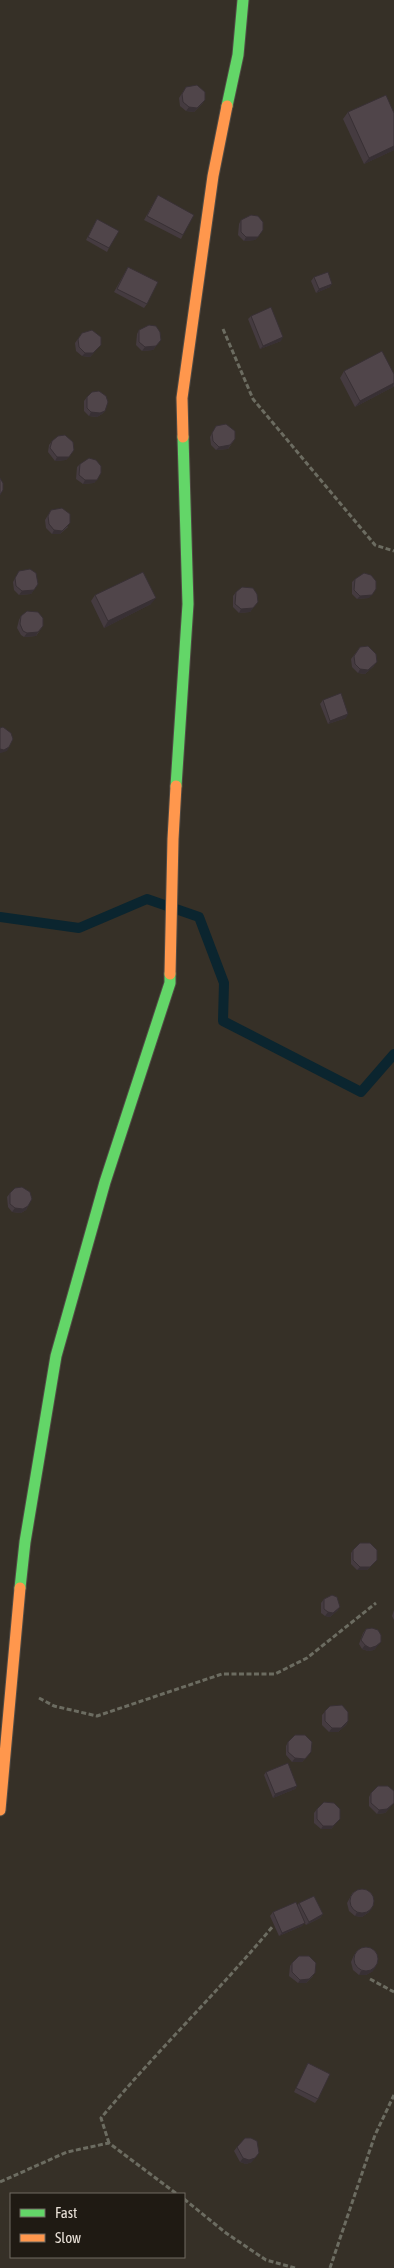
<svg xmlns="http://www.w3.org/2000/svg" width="394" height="2268" font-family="'Asap Condensed',sans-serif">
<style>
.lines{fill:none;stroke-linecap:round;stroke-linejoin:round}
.stream{stroke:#0b252f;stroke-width:10}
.fast-casing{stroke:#514b45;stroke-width:13}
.slow-casing{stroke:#514b45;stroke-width:13}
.path{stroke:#6c6c61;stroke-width:3;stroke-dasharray:5 2.5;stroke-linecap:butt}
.fast{stroke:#63d668;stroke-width:11}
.slow{stroke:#ff974d;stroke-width:11}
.wall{fill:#453b40}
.shaded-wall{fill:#383034}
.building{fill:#50454a;stroke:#383034}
</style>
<rect width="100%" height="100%" fill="#363027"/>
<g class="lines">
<path class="stream" d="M0,917L79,928L147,899L199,917L224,983L223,1021L361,1092L394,1054"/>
<defs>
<path id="fast" d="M227,106L238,55L243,0
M176,786L188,604L183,437
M20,1588L25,1542L56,1356L105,1182L170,983V974"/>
<path id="slow" d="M183,437L182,398L213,176L227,106
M170,974L173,839L176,786
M0,1810L20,1588"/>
</defs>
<use href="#fast" class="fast-casing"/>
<use href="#slow" class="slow-casing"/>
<path class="path" d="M223,329L253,399L375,545L394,551
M39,1698L54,1706L97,1716L222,1674H275L307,1658L376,1603
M370,1979L394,1992
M109,2143L101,2118C156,2052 218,1992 273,1926
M0,2182L67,2152L109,2143L177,2194
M184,2199L226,2233L266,2260L295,2268
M330,2268L375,2135L394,2095"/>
<use href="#fast" class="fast"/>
<use href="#slow" class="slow"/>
</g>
<path class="wall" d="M186,87L205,100L202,104L194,112L186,111L180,106L179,98Z
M348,112L394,150L364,164L343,119Z
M158,195L183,235L181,239L144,220Z
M97,219L109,248L107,252L86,240Z
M241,220L263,230L255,240L244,241L238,235L239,224Z
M128,267L147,304L144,308L114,292Z
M314,277L330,287L316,293L311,281Z
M251,316L281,341L260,349L248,319Z
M139,330L161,340L153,350L142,351L136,345L137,334Z
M82,333L101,345L90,357L82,356L76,351L75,343Z
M344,371L394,374V386L393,387L355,407L340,378Z
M87,397L105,411L102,414L97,417L89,416L84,411V401Z
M216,426L235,439L228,449L216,450L211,445L210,437Z
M52,441L74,450L66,460L55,461L48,452L49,445Z
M80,464L101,473L94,483L83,484L76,479L77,467Z
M51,510L68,527L60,534H52L46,528L45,520Z
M19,571L38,584L31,594L19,595L14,590L13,582Z
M355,579L369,598L357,599L352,594V582Z
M236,592L258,602L250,612L239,613L233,607V596Z
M95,595L151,604L104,628L91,601Z
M21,616L43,626L36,636L24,637L21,635L17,628L19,620Z
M360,647L374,666L365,674L358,673L352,667L351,659Z
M323,700L346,718L328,724L320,704Z
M10,1193L28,1206L26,1210L21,1213L12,1212L8,1207L7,1197Z
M353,1550L377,1560L367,1570H357L351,1564V1553Z
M324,1599L338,1610L330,1617L325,1616L321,1613V1603Z
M394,1610V1620L392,1616Z
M366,1629L378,1645L374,1650L368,1651L362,1649L359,1644L363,1633Z
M330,1706L348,1721L346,1725L338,1732H329L322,1725V1715Z
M288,1742L311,1752L302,1762H292L286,1755V1746Z
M266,1772L297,1786L295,1789L273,1798L264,1775Z
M371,1793L394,1803L385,1813L377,1814L369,1806V1797Z
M317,1809L340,1819L331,1829H321L314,1823V1813Z
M353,1892L369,1912L362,1917L355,1916L349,1911L347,1903Z
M299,1903L323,1914L320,1918L306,1925L304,1922L302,1926L279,1936L270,1916L273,1912L297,1906Z
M357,1951L373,1971L366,1975H359L353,1970L351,1962L354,1955Z
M292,1963L313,1976L306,1983H298L289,1976L290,1966Z
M308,2063L318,2099L315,2103L294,2092Z
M237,2147L252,2162L246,2164L240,2162L234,2151Z"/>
<path class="shaded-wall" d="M205,100L202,104L194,112L186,111L189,107Z
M394,146V150L364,164L369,158Z
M246,237H258L255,240L244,241Z
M332,284L330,287L316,293L319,289Z
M283,337L281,341L260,349L263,346Z
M101,345L90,357L82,356L85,353Z
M156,346L153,350L142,351L145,347Z
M394,383L393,387L355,407L360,401Z
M105,411L102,414L97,417L89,416L91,412Z
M230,445L228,449L216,450L219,447Z
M57,457H69L66,460L55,461Z
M85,480H97L94,483L83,484Z
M70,523L60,534H52L54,530Z
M34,590L31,594L19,595L22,591Z
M372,595L369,598L357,599L360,596Z
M156,598L151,604L104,628L108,621Z
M253,608L250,612L239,613L241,609Z
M38,632L36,636L24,637L27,633Z
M377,662L374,666L365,674L358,673L360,669Z
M348,714L346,718L328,724L330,721Z
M9,747L7,751L1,753H0V749Z
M28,1206L26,1210L21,1213L12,1212L15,1208Z
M377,1560L367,1570H357L360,1567Z
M340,1607L338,1610L330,1617L325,1616L328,1612Z
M381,1642L374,1650L368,1651L362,1649L365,1645Z
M348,1721L346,1725L338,1732H329L332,1728Z
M311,1752L302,1762H292L295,1758Z
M297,1786L295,1789L273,1798L275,1794Z
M394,1803L385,1813L377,1814L379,1810Z
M340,1819L331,1829H321L323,1826Z
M372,1909L369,1912L362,1917L355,1916L357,1912Z
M323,1914L320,1918L306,1925L309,1922Z
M305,1923L302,1926L279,1936L282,1933Z
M376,1967L373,1971L366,1975H359L361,1971Z
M315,1973L306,1983H298L300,1980Z
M259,2153L252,2162L246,2164L240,2162L243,2158Z"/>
<path class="building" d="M197,85L205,92V100L197,108L189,107L183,102L182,94L186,87Z
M386,95L394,113V146L369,158L348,112Z
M158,195L194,215L183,235L147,216Z
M251,215L258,216L263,222V230L258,237H246L241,232V220Z
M97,219L119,231L109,248L88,237Z
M128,267L158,282L147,304L117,289Z
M328,272L332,284L319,289L314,277Z
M271,307L283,337L263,346L251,316Z
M149,325L156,326L160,332L161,340L156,346L145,347L139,342V330Z
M92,330L101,337V345L93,353H85L79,347L78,339L82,333Z
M382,351L394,374V383L360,401L344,371Z
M99,391L106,396L108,402L105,411L100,413L91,412L87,408V397L92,392Z
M226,424L235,431V439L230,445L219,447L213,441L212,433L216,426Z
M65,435L73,442L74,450L69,457H57L50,448L52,441L58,436Z
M89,458L96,460L101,466V473L97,480H85L79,475L80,464Z
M0,478L3,483V490L0,495Z
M62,508L70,514V523L62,531L54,530L49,524L48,516L51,510Z
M30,569L36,573L38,584L34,590L22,591L16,586L15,578L19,571Z
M143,572L156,598L108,621L95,595Z
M364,573L371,575L376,581V589L372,595L360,596L354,590L355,579Z
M242,587L253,588L257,594L258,602L253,608L241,609L235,604L236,592Z
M27,611L38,612L43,618V626L38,632L27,633L23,631L20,624L21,616Z
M368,646L376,654L377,662L368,670L360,669L355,664L354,656L360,647Z
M341,693L348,714L330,721L323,700Z
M3,727L11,733L13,739L9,747L4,750L0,749V728Z
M22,1187L30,1192L32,1199L28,1206L23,1209L15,1208L10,1204V1193L15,1188Z
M360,1543H370L377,1550V1560L370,1567H360L353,1560V1550Z
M332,1595L337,1597L340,1607L333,1613L328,1612L324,1609V1599Z
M372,1628L378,1630L381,1635V1642L376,1646L370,1648L365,1645L361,1640L366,1629Z
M342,1705L348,1712V1721L341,1728H332L325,1721V1711L330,1706Z
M295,1735H305L312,1742L311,1752L305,1759L295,1758L288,1752V1742Z
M288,1763L297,1786L275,1794L266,1772Z
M378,1786H388L394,1791V1803L387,1809L379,1810L371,1803V1793Z
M324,1802L334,1803L340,1809V1819L333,1826H323L317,1819V1809Z
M350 1901a12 12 0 1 1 24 0a12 12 0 1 1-24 0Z
M314,1896L323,1914L309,1922L299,1903Z
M296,1902L305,1923L282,1933L273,1912Z
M354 1959a12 12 0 1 1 24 0a12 12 0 1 1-24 0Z
M299,1956H309L316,1963L315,1973L309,1979L300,1980L292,1972V1963Z
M308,2063L330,2074L318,2099L296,2088Z
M245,2138H251L257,2141L259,2153L255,2158L249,2160L243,2158L237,2147Z"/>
<rect x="10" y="2193" width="175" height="65" fill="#1f1a13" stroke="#706a62"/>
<rect x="20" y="2209" width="25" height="8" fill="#63d668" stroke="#706a62"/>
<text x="55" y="2218" font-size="15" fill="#e9e1d8">Fast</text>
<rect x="20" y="2234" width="25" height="8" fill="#ff974d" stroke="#706a62"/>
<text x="55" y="2243" font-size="15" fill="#e9e1d8">Slow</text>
</svg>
